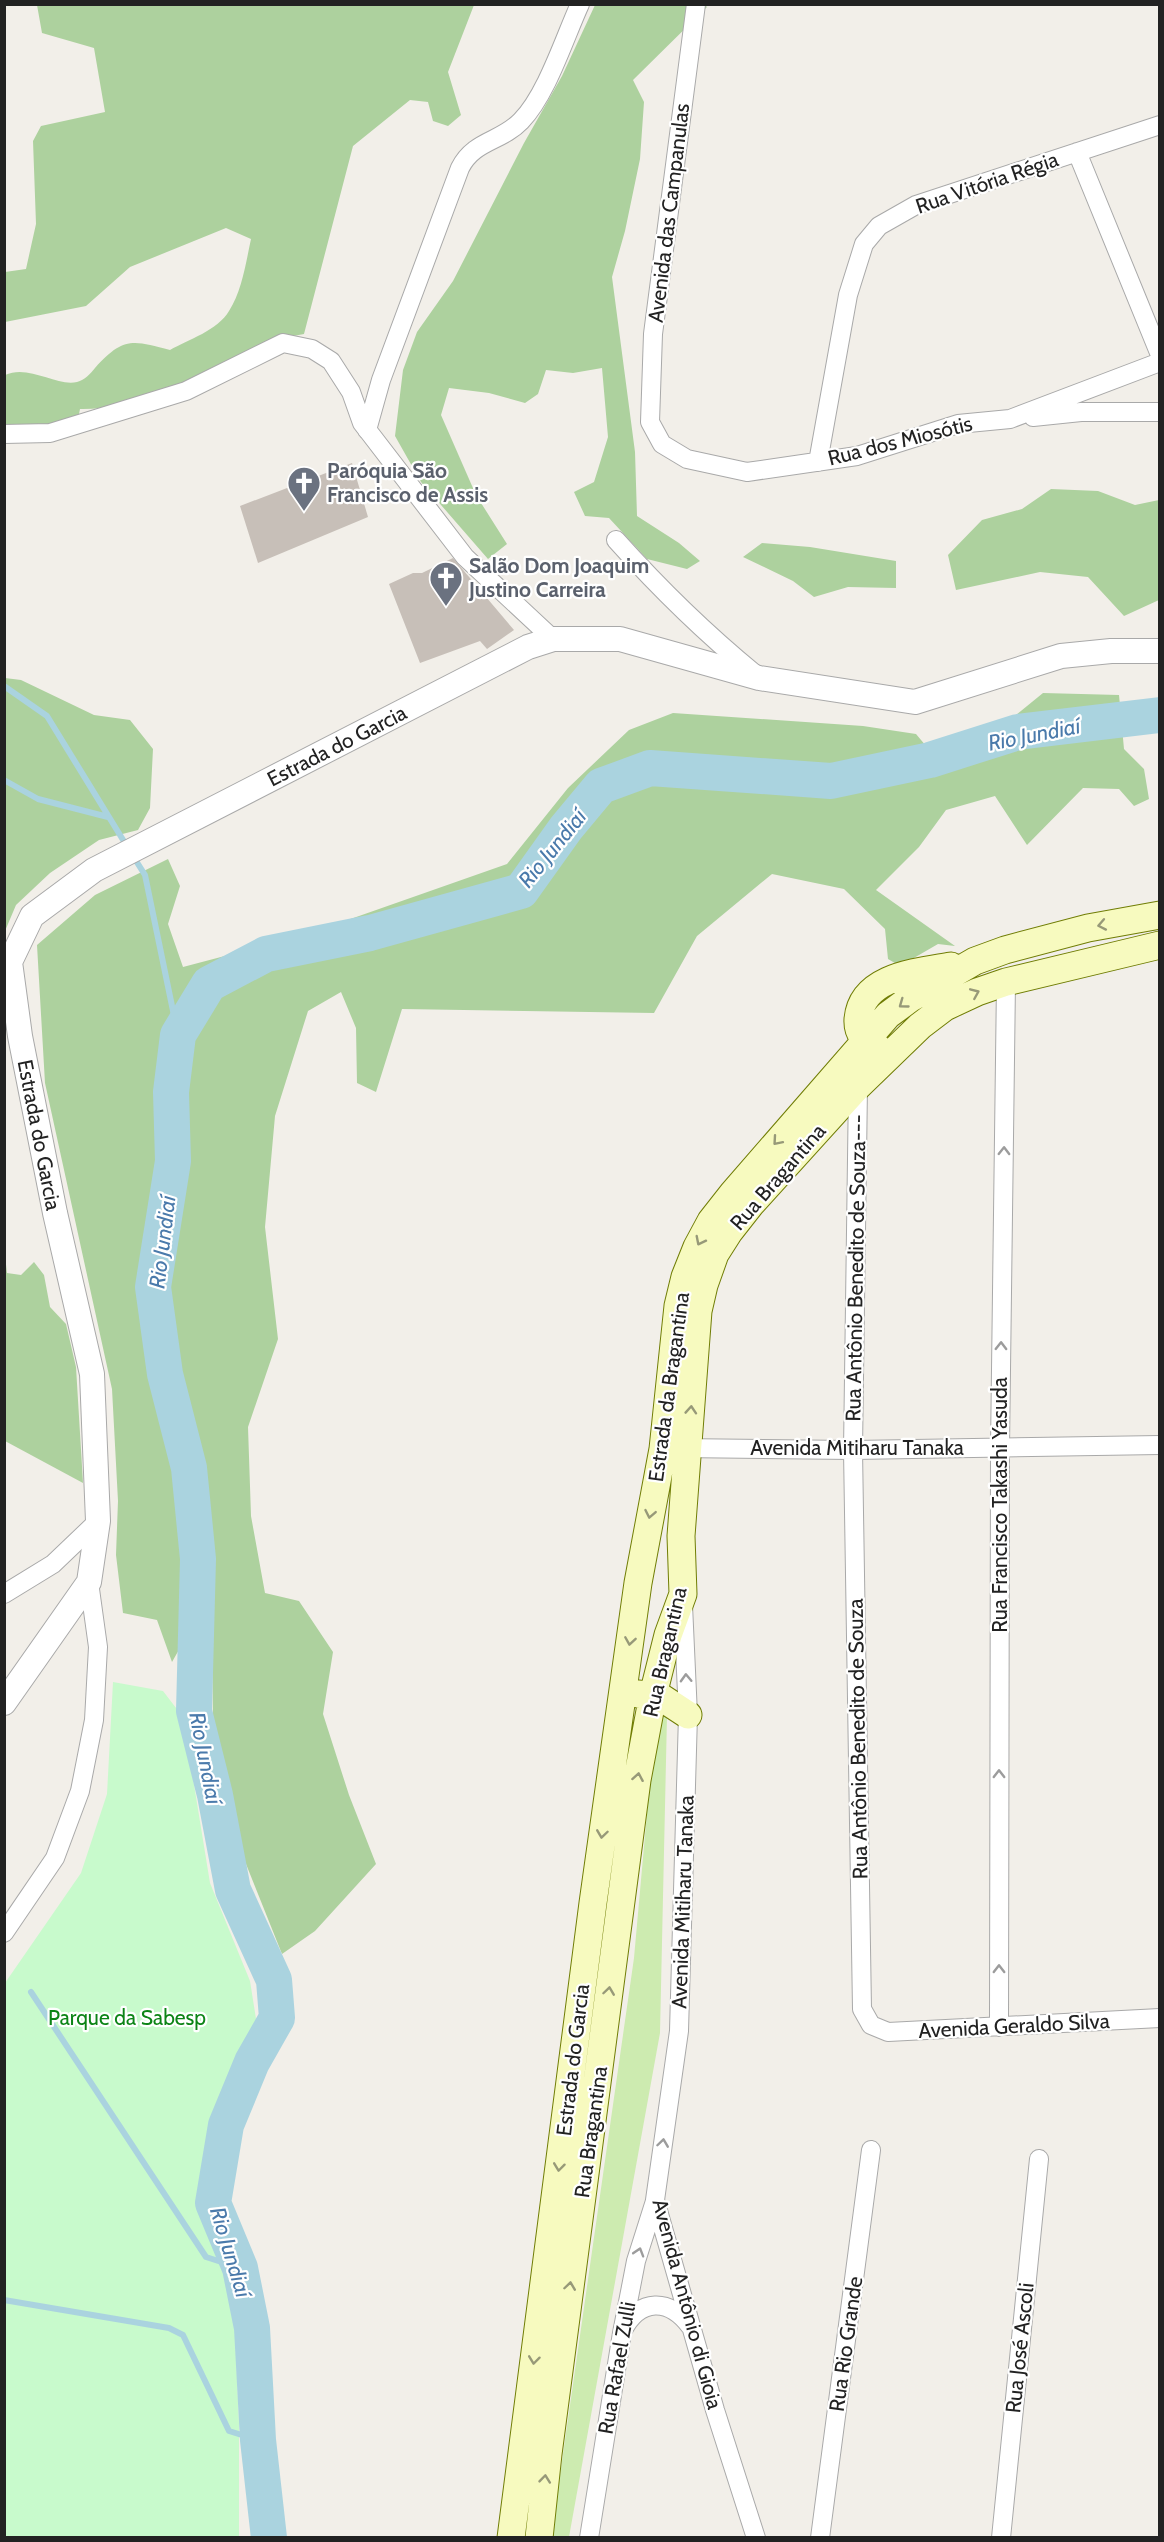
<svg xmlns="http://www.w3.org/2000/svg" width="1164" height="2542" font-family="Cabin,sans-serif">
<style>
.grass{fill:#cdebb0}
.forest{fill:#add19e}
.park{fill:#c8facc}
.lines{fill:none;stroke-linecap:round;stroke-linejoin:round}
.stream{stroke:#aad3df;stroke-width:6}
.river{stroke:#aad3df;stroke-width:36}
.building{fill:#c7bfb8}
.minor-casing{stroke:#a9a9a9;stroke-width:20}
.tertiary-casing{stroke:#a9a9a9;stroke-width:26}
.secondary-casing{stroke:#707d05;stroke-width:29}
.minor{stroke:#fff;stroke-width:18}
.tertiary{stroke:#fff;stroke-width:24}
.secondary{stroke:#f7fabf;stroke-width:27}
.oneway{stroke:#979978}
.oneway2{stroke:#9c9c9c}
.labels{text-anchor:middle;stroke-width:4.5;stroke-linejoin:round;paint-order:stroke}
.street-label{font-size:21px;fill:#222;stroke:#fff}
.worship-label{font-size:21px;font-weight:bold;fill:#5b616d;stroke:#fff;text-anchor:start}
.park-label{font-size:21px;fill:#0c8416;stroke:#fff}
.water-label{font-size:22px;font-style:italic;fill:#4a7aab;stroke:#fff}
</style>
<rect width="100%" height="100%" fill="#f2efe9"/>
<path class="grass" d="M656,1713H661L667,1716L660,2033L569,2537L551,2538L634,1958Z"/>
<path class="forest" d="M37,5H474L448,72L461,115L448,126L433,121L428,102L410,100L353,146L304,334C276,338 253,351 227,364C182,385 130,410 80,409L78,419L45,427L5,425V375C29,364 57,387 77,382C85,380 90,374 95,368C123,337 132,340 170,350C188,340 218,330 229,311C242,291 246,262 251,239L226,228L130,267L86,306L5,322V272L26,269L36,224L33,141L41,126L105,112L94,48L42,33Z
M595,5H705L707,7L633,80L644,102L640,159L625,231L612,277L635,452L637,516L679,543L700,561L687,569L647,559L609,518L585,516L574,492L594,482L608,437L602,368L573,373L546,370L538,394L525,403L489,393L449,388L441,415L476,495L507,544L488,559L421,482L395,436L403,370L417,332L453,281L524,143L562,76Z
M1051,489L1098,491L1135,505L1159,500V600L1124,616L1088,577L1040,572L956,590L948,555L982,520L1022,509Z
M762,543L810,547L896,561V588L848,587L814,597L793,581L743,557Z
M5,678L21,680L94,715L130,720L153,749L150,808L138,830L99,840L50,873L16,905L5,931Z
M1043,693L1119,695L1124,749L1144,769L1149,799L1134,806L1119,789L1083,788L1027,845L995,796L946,810L919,847L876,890L955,946L938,944L900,966L888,959L885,929L844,889L772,874L697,936L654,1013L402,1009L376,1092L357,1083L356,1028L341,992L308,1011L275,1116L265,1227L278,1339L248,1427L251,1516L265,1593L299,1601L333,1652L323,1714L349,1795L376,1864L315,1931L282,1954L240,1849L213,1721L212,1636L209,1597L172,1662L157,1620L123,1613L116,1555L118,1501L112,1389L45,1083L37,945L95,895L168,859L180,886L168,924L183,967L305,935L507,864L568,788L629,730L673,713L863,726L916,734L947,771Z
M4,1247L7,1273L21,1275L34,1262L44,1275L50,1307L66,1324L76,1367L83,1483L5,1441Z"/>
<path class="park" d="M113,1682L163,1691L183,1717L210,1883L250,1981L257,2025L206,2141L200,2198L222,2266L235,2332L239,2423V2537H5V1983L81,1873L107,1794Z"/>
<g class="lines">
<path class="stream" d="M4,686L47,716L128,848
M4,780L38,799L108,817
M133,856L145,875L178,1035
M31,1992L206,2257L240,2268
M4,2300L169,2328L183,2335L229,2431L258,2440"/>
<path class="river" d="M269,2538L258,2440L252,2328L240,2268L213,2203L226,2125L252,2062L277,2018L274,1980L233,1890L215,1795L194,1711L198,1559L189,1468L165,1374L153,1287L173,1161L171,1092L178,1035L209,984L266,954L370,933L521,891L566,828L601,786L650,768L831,781L930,760L1018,732L1160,715"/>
</g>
<path class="building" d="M352,463L368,517L258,563L240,506Z
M453,558L514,630L487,649L480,641L420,663L389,584L413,573H422Z"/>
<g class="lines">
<defs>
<path id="minor" d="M696,4L653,334L650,422L662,444L687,459L747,472L857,456L958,424L1010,419L1160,362
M1077,152L1160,355
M1033,417L1081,412H1160
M367,430L381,380L460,168C474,140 501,142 521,121C547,94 564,39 580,4
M4,434L50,433L186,391L283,343L312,349L331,361L351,392L362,423L465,557L553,639
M818,462L848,295L864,244L879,226L916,205L1160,125
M616,540C659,588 705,633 755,674
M858,1086L853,1450L862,2009L871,2025L888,2032L1160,2018
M678,1448L853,1450L1160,1445
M4,1594L53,1564L98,1521
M683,1605L688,1715L679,2031L655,2200L715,2410L756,2538
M4,1933L55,1858L80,1791L94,1720L98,1647L89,1582
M999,2027L1000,1447L1006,982
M623,2330C640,2298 669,2298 690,2326
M589,2538L622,2333L636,2261L655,2201
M820,2538L871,2150
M1001,2538L1039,2159"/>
<path id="tertiary" d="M4,1703L89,1582L98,1521L92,1374L55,1213L20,1036L10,962L32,916L94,870L528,647L553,639H620L759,678L915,702L1061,656L1111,651H1160"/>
<path id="secondary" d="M877,1047C865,1041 857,1034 858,1019C862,976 917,972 951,966
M638,1694L659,1696L688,1715
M511,2538L593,1903L638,1583L663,1449L678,1306L685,1277L697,1247L711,1221L733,1193L888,1015L911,998L975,961L1005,950L1088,928L1160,915
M539,2538L548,2454L637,1780L653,1695L668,1635L683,1594L681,1536L698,1311L704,1285L715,1254L729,1232L751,1204L858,1086L920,1026L945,1007L977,992L1006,982L1160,945"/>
</defs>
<use href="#minor" class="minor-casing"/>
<use href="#tertiary" class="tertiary-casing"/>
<use href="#secondary" class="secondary-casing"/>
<use href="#minor" class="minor"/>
<use href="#tertiary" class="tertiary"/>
<use href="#secondary" class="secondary"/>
</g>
<defs><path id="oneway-chevron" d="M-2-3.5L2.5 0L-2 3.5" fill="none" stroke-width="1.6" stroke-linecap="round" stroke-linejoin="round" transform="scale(1.5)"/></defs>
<g class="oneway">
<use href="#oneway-chevron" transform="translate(1102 925) rotate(169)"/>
<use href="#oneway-chevron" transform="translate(975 993) rotate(-23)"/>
<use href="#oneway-chevron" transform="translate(903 1004) rotate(144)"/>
<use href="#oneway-chevron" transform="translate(777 1141) rotate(131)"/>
<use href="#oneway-chevron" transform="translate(700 1241) rotate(117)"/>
<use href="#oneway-chevron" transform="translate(691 1410) rotate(-86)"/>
<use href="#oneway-chevron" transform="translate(650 1514) rotate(101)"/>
<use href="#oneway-chevron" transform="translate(630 1641) rotate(99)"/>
<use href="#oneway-chevron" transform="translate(638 1777) rotate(-80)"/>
<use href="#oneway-chevron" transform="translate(602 1834) rotate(98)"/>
<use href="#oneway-chevron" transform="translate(609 1991) rotate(-82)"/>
<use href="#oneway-chevron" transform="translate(559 2167) rotate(97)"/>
<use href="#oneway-chevron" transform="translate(570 2286) rotate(-82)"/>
<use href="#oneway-chevron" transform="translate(534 2360) rotate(97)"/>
<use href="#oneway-chevron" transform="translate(545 2479) rotate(-84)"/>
</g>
<g class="oneway2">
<use href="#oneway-chevron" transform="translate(1004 1151) rotate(-89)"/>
<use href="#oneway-chevron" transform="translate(1001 1346) rotate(-89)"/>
<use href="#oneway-chevron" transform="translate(686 1678) rotate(-92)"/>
<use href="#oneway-chevron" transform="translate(999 1774) rotate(-90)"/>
<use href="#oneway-chevron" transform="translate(999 1969) rotate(-90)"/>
<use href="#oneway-chevron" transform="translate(663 2143) rotate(-82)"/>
<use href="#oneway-chevron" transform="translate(639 2252) rotate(-73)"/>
</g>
<defs>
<symbol id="church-pin" viewBox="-11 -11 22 30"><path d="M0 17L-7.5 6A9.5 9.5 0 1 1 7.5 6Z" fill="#6b7280" stroke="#fff"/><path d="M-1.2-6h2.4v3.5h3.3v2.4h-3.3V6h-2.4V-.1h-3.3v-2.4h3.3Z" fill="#fff"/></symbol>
</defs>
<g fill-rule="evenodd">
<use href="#church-pin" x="285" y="464" width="38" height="52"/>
<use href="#church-pin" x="427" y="559" width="38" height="52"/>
</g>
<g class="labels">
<g class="street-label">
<text transform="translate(987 183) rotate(-19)" y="7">Rua Vitória Régia</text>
<text transform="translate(669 213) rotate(-83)" y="7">Avenida das Campanulas</text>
<text transform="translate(900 441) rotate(-14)" y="7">Rua dos Miosótis</text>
<text transform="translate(337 746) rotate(-27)" y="7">Estrada do Garcia</text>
<text transform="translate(39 1135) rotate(79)" y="7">Estrada do Garcia</text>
<text transform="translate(778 1177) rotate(-49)" y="7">Rua Bragantina</text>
<text transform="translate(856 1268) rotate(-89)" y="7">Rua Antônio Benedito de Souza---</text>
<text transform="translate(669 1387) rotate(-82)" y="7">Estrada da Bragantina</text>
<text x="857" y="1455">Avenida Mitiharu Tanaka</text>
<text transform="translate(1000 1505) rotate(-90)" y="7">Rua Francisco Takashi Yasuda</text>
<text transform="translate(665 1652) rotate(-77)" y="7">Rua Bragantina</text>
<text transform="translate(858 1739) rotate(-91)" y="7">Rua Antônio Benedito de Souza</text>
<text transform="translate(683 1902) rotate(-88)" y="7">Avenida Mitiharu Tanaka</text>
<text transform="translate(1014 2026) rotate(-3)" y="7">Avenida Geraldo Silva</text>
<text transform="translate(573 2060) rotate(-83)" y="7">Estrada do Garcia</text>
<text transform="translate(591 2132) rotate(-82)" y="7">Rua Bragantina</text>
<text transform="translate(687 2304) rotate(75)" y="7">Avenida Antônio di Gioia</text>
<text transform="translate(846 2344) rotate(-82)" y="7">Rua Rio Grande</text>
<text transform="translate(1020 2348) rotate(-84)" y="7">Rua José Ascoli</text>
<text transform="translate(617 2368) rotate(-80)" y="7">Rua Rafael Zulli</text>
</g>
<g class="worship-label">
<text x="327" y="478">Paróquia São<tspan x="327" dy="24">Francisco de Assis</tspan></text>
<text x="469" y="573">Salão Dom Joaquim<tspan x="469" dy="24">Justino Carreira</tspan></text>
</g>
<g class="park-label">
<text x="127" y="2025">Parque da Sabesp</text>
</g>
<g class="water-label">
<text transform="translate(1034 734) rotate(-11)" y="8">Rio Jundiaí</text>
<text transform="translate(552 848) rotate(-51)" y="8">Rio Jundiaí</text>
<text transform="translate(162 1242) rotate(-83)" y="8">Rio Jundiaí</text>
<text transform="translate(206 1758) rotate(79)" y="8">Rio Jundiaí</text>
<text transform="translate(231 2252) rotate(73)" y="8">Rio Jundiaí</text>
</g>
</g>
<rect width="1164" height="2542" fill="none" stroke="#222222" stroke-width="12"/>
</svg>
